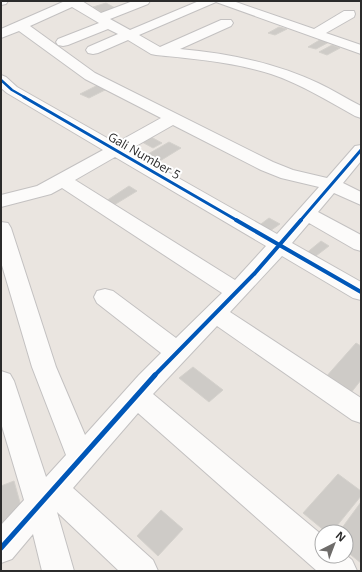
<svg xmlns="http://www.w3.org/2000/svg" width="362" height="572" font-family="'Open Sans',sans-serif">
<style>
.building{fill:#cecbc7;stroke:#d4d1cc}
.lines{fill:none;stroke-linecap:round;stroke-linejoin:round}
.minor-casing{stroke:#c3c1c1;stroke-width:2}
.minor{fill:#fcfbfa;fill-rule:evenodd}
.cycleway-far3-casing{stroke:#fff;stroke-width:4}
.cycleway-far2-casing{stroke:#fff;stroke-width:5}
.cycleway-far1-casing{stroke:#fff;stroke-width:6}
.cycleway-casing{stroke:#fff;stroke-width:8}
.cycleway-far3{stroke:#0057b8;stroke-width:2.5}
.cycleway-far2{stroke:#0057b8;stroke-width:3}
.cycleway-far1{stroke:#0057b8;stroke-width:4}
.cycleway{stroke:#0057b8;stroke-width:5}
.labels{text-anchor:middle;stroke-width:4;stroke-linejoin:round;paint-order:stroke}
.street-label{font-size:12px;fill:#2b2b2b;stroke:#fff}
</style>
<rect width="100%" height="100%" fill="#eae5e0"/>
<path class="building" d="M106,3L117,9L103,13L93,7Z
M279,27L287,29L275,35L268,33Z
M323,38L331,41L316,49L308,47Z
M332,45L340,48L327,55L319,52Z
M100,84L109,88L89,98L80,94Z
M151,137L162,143L153,148L142,142Z
M169,142L181,148L155,164L143,157Z
M129,186L137,191L114,205L106,201Z
M269,218L280,224L267,233L257,227Z
M321,241L329,246L312,259L304,255Z
M356,343L361,346V380L350,394L325,378Z
M193,367L223,390L209,402L179,378Z
M338,474L361,491V496L332,532H326L303,513Z
M14,481L24,517L1,526V486Z
M361,502V563L346,551V532H339Z
M161,510L183,529L158,556L137,536Z"/>
<g class="lines">
<defs>
<path id="minor" d="M1,1H8L6,4L1,5Z
M65,1H82L101,13L133,1H150L148,4L110,19L130,30L199,1H233L314,29L344,11H354L355,14L354,17L326,33L361,45V54L216,2L139,35L160,47L221,20H231L233,23L231,26L180,49C226,53 276,63 318,83C333,90 347,99 361,106V118L355,116C328,101 301,84 271,74C234,62 194,59 156,55L151,54L128,40L98,53L93,54L88,53L86,50L88,47L118,34L108,29L68,45L63,46L58,45L56,42L58,39L99,23L72,7L30,26L95,73L273,162L293,170L327,178L355,146L361,145V161L343,183L361,192V205L334,193L318,212L361,235V251L354,249L309,223L292,243L361,282V300L353,298L282,256L230,312L361,398V423L352,420L217,326L153,394L322,535V556L346,555L352,560L357,571H317L138,413L73,488L153,560L158,571H119L57,512L74,571H42L33,534L12,559L1,563V525L24,500L1,423V371L10,374L14,381L46,477L66,455L32,367L1,262V222L8,223L11,228L56,367L85,435L139,375L161,353L97,303L94,297L97,291L105,289L113,291L176,338L222,293L62,188L51,194L1,207V195L37,186L103,150L7,93L1,88V75L6,77L17,87L116,143L161,118L85,79L19,31L1,38V29ZM173,125L261,170L281,178L319,187L277,234L129,150ZM115,157L266,246L235,280L75,180Z"/>
</defs>
<use href="#minor" class="minor-casing"/>
<use href="#minor" class="minor"/>
<defs>
<path id="cycleway-far3" d="M1,80L12,90L26,98"/>
<path id="cycleway-far2" d="M24,97L238,221
M300,221L361,150"/>
<path id="cycleway-far1" d="M236,220L361,292
M154,376L255,273L301,220"/>
<path id="cycleway" d="M1,548L155,375"/>
</defs>
<use href="#cycleway-far3" class="cycleway-far3-casing"/>
<use href="#cycleway-far2" class="cycleway-far2-casing"/>
<use href="#cycleway-far1" class="cycleway-far1-casing"/>
<use href="#cycleway" class="cycleway-casing"/>
<use href="#cycleway-far3" class="cycleway-far3"/>
<use href="#cycleway-far2" class="cycleway-far2"/>
<use href="#cycleway-far1" class="cycleway-far1"/>
<use href="#cycleway" class="cycleway"/>
</g>
<g class="labels">
<g class="street-label">
<text transform="translate(144 156) rotate(30)" y="4">Gali Number 5</text>
</g>
</g>
<rect width="362" height="572" fill="none" stroke="#2b2b2b" stroke-width="4"/>
<g transform="translate(334 544) rotate(42)"><circle r="19" fill="#ffffff" stroke="#aaaaaa"/>
<path d="M0-3L7 15L0 10L-7 15Z" fill="#6e6c6a"/>
<text y="-6" font-size="11" font-weight="bold" text-anchor="middle" fill="#2b2b2b">N</text>
</g>
</svg>
